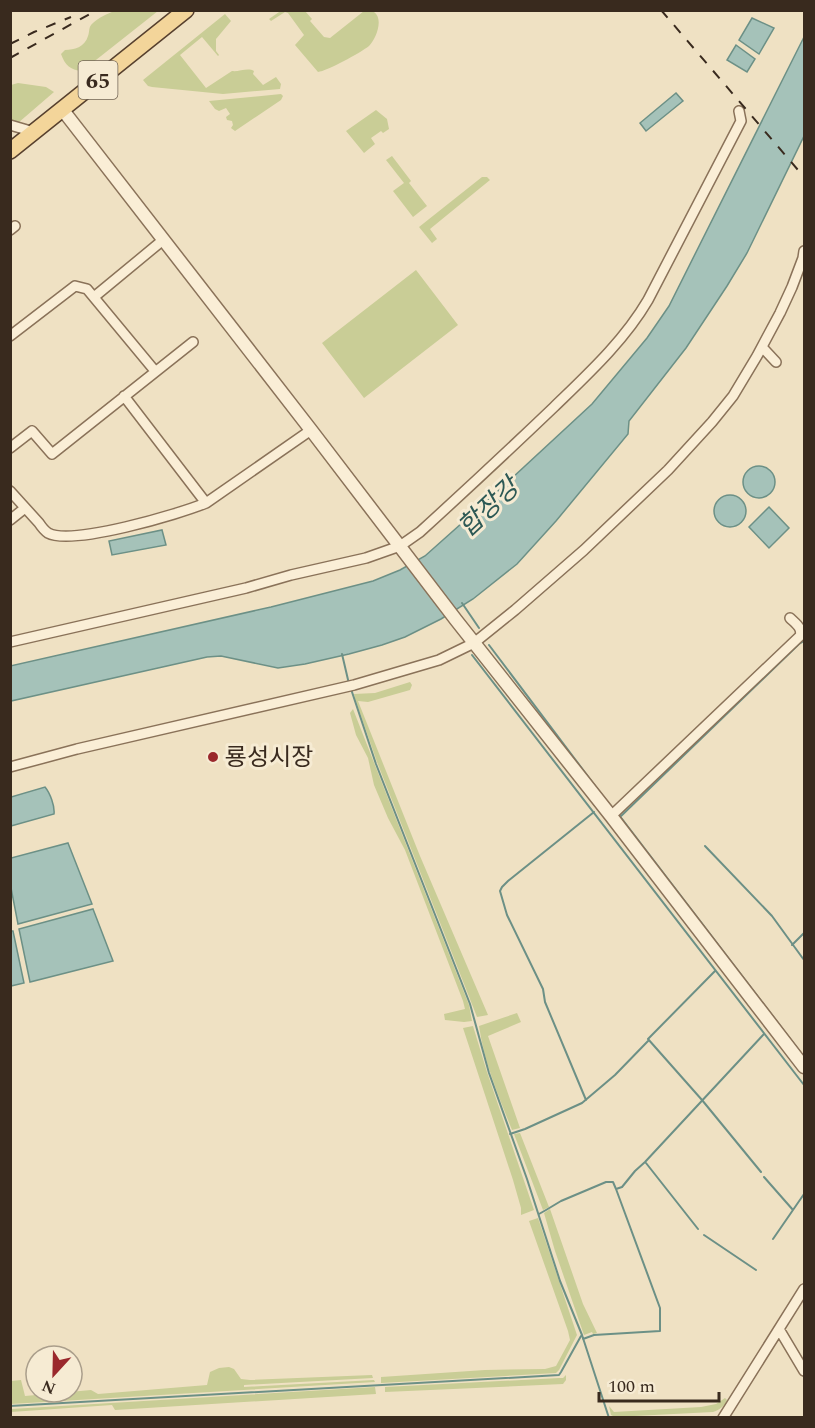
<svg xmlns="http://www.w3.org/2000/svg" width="815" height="1428" font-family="Spectral,'Noto Sans KR',serif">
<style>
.green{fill:#c9cd96}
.water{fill:#a5c2b9;stroke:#6c9086;stroke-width:1.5}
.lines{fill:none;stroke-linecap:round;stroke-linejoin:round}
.stream{stroke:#6c9086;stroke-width:2}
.minor-casing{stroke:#8a7259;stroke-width:12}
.tertiary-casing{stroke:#8a7259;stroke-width:15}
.primary-casing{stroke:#57402e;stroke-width:18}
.minor{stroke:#faeed6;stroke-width:9}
.tertiary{stroke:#faeed6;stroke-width:12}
.primary{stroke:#f3d59a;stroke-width:15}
.rail{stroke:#392a1e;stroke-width:2;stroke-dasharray:10 10;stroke-linecap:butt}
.poi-dot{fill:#9a282c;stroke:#f6ebd3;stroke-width:2}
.labels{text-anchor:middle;stroke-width:6;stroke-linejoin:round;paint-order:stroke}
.shield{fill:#f6ebd3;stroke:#726454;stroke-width:1.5}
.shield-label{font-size:22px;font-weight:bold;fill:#392a1e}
.poi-label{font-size:24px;fill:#392a1e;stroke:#f6ebd3;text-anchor:start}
.water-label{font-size:26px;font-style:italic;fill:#2d5955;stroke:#f6ebd3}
</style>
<rect width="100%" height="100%" fill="#efe1c3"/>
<path class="green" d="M282,10L305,11L312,19L310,21L324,37L330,38L364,11C366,11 371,10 374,12C384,19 376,39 369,46C360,53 327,71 318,72L295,45L304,35L288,13L285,12L271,21L269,19Z
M114,11H158L82,71C70,70 65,65 61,54L65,50C74,50 85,47 88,36C90,31 88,27 93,23C98,18 107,14 114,11Z
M225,14L231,21L216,39V51L219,55L218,56L202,37L180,55L206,88L232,71C239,72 248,67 254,71L253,74L263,85L276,77L281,84L280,89L223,94L152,87L148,86L143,80Z
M18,83L46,87L54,92L18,123H11V85Z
M281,94L283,96L281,100L235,131L231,128L233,125L232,121L227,120L226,117L230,114L226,108L219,111L215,109L209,101Z
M376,110L387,119L389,129L383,133L381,131L371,138L375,144L364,153L346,131Z
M392,156L411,181L409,183L427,206L413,217L393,191L404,183L386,160Z
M482,177H487L490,180L430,229L437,239L432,243L419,227Z
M416,270L458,325L364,398L322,343Z
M410,682L412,685L410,690L368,702L358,701L420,856L488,1015L477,1017L377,762L355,699L354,694L375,693Z
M353,709L469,1005L472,1021L464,1022L445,1020L444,1014L465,1009L463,1001L405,850L388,818L374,785L368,758L356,735L350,713Z
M517,1013L521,1022L488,1036L520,1128L512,1130C499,1097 484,1062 479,1026Z
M473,1026L487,1072L534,1210L521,1215V1208L513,1180L463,1028Z
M520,1133L549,1207L543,1210L514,1134Z
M550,1209L583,1304L597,1333L593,1334L592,1332L584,1335L555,1251L544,1213Z
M538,1218L577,1335L559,1370L556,1373L381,1383V1377L485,1370L545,1369L556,1366L570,1340L568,1331L529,1221Z
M229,1367L234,1369L241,1379L250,1380L372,1375L373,1378L244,1385V1387L374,1380L375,1382L11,1404V1381L21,1380L25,1396L91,1390L98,1394L207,1385L210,1372L219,1368Z
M566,1375V1380L563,1384L385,1392V1387L559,1378H563Z
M375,1387L376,1394L115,1410L112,1405L11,1412V1409Z
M725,1398L727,1400C725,1406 719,1410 713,1412L615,1417L611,1415L609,1406L614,1412L701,1407L716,1404Z"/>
<path class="water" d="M752,18L774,28L759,54L739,40Z
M804,37V136L747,253L727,286L686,348L629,421L628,434L556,521L517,564L473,599L441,619L405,637L382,645L349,654L305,664L278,668L221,656L207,657L11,701L10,666L271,607L373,581L400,570L425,556L499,490L592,404L647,338L669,306Z
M736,45L755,59L747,72L727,60Z
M676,93L683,101L646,131L640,123Z
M743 482a16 16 0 1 1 32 0a16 16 0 1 1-32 0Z
M714 511a16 16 0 1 1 32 0a16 16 0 1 1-32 0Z
M769,507L789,528L769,548L749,527Z
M162,530L166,545L112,555L109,541Z
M45,787C50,793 55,806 54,814L11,826V797Z
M68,843L92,904L18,924L11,888V858Z
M93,909L113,961L30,982L19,929Z
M11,931H13L24,983L11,986Z"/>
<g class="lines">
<path class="stream" d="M462,603L479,628
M489,645L611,807
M342,654L349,684
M472,655L804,1085
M351,689L376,764L470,1004L489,1073L527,1179L560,1281L582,1335L609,1418
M619,815L804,1057
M620,817L799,644L804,641
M705,846L772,916L804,960
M792,945L804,933
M715,971L648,1039L702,1100L761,1172
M586,1100L545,1002L543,989L507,915L500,891L502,887L508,881L594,812
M510,1134L525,1129L582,1103L615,1075L649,1040
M646,1163L698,1229
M764,1177L793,1210
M539,1214L546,1210L561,1201L606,1182H613L616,1189
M704,1235L756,1270
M773,1239L804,1194
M583,1339L594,1335L660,1331V1308L616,1189L622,1187L635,1171L645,1162L764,1034
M10,1406L559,1375L561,1372L581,1336"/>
<defs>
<path id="minor" d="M10,125L34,132
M10,230L15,226
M94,297L163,240
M10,336L75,286L87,289L155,371
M762,347L776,362
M124,396L206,503
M10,448L32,431L52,454L193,342
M10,491C20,502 29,512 39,523C41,526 45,531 48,533C72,546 179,514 206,503L311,430
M10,520L25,508
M10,642L246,588L291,575L366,558L400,546L420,532C465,491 510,449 554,407C588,374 624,341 648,300L741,121L739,111
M10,767L77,749L354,685L439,660L474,643L515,610L584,550L668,470L712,422L733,396L757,356L780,313L792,287L803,258L804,251
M611,816L800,636C803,628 795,623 790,618
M779,1329L804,1371
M723,1418L804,1289"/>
<path id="tertiary" d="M62,109L311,430L456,620L611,816L804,1067"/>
<path id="primary" d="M10,151L186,10"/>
</defs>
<use href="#minor" class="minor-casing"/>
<use href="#tertiary" class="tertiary-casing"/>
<use href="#primary" class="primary-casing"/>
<use href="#minor" class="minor"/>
<use href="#tertiary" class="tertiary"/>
<use href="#primary" class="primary"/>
<path class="rail" d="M661,10L804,177
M10,44L34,32L71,17
M10,58L97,10"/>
</g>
<circle class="poi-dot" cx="213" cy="757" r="6"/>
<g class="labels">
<rect class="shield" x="78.5" y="61" width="39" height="38" rx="4.5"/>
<g class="shield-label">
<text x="98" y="88">65</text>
</g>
<g class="poi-label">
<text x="225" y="765">룡성시장</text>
</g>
<g class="water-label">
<text transform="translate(488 507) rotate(-43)" y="9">합장강</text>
</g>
</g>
<rect width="815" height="1428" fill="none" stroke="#392a1e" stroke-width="24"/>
<g transform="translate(54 1374) rotate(202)"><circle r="28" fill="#f6ebd3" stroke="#aa9e8b" stroke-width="1.5"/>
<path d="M0-4.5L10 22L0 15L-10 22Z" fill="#9a282c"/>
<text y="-9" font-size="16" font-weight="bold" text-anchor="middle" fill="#392a1e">N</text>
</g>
<path d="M599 1392v9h120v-9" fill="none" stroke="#392a1e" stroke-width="3"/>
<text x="608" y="1392" font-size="18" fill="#392a1e" stroke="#f6ebd3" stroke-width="4.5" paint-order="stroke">100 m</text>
</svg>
